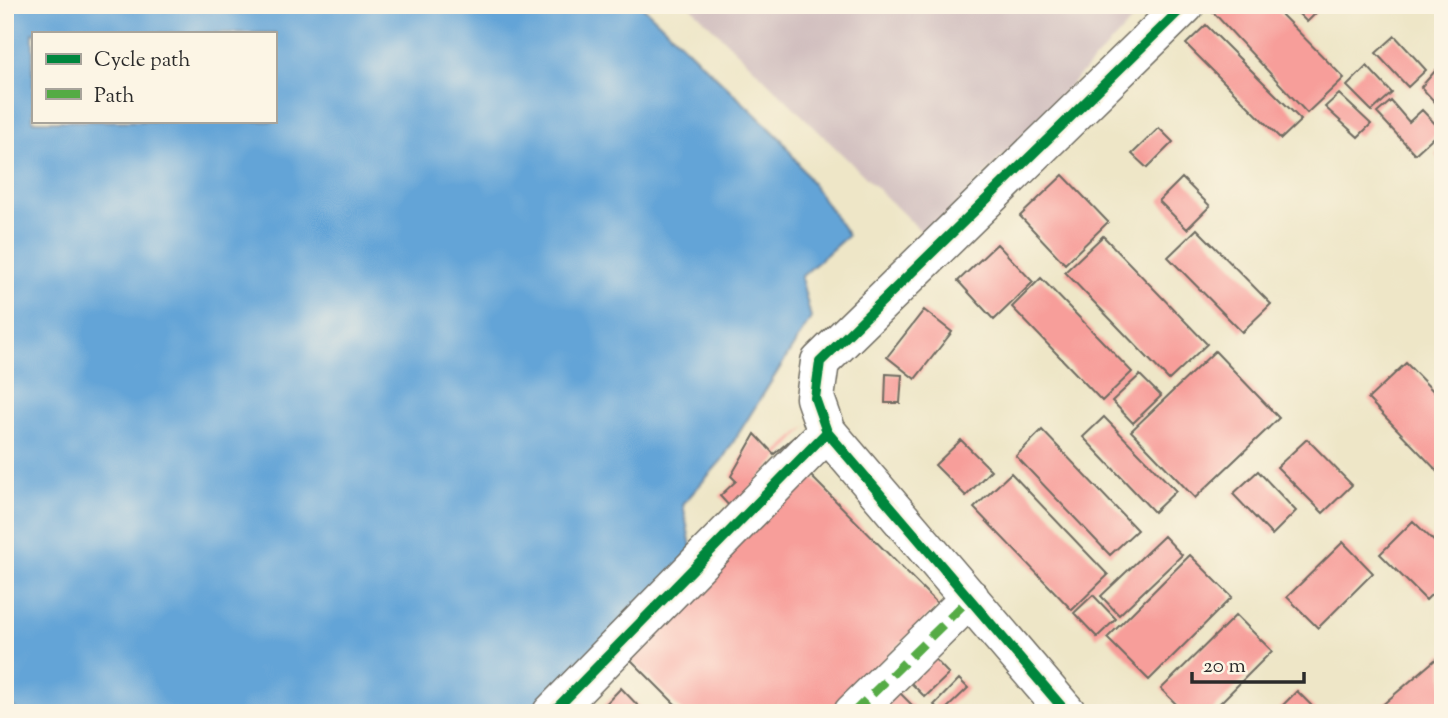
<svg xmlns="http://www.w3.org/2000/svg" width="1448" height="718" font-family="'Sorts Mill Goudy',serif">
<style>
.industrial{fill:#d1bfbf}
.water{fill:#64a4d7;stroke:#486881;stroke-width:2;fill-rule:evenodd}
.building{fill:#f79e9a}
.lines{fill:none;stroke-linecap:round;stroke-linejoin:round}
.street-casing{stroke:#6f6c62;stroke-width:41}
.street{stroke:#fff;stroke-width:38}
.quiet{stroke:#54ab44;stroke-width:9;stroke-dasharray:18 9;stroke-linecap:butt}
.cycleway-casing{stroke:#fcf5e5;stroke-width:15}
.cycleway{stroke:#00873e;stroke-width:10}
</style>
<rect width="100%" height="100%" fill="#fcf5e5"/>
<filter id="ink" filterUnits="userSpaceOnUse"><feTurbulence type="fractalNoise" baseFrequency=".0143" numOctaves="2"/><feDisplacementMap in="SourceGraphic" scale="14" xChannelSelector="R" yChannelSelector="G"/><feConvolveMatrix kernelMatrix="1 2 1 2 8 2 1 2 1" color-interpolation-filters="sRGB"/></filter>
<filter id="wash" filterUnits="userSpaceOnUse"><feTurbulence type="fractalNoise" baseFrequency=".00686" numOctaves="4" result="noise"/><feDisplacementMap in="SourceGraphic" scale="28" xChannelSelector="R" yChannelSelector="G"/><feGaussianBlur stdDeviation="1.57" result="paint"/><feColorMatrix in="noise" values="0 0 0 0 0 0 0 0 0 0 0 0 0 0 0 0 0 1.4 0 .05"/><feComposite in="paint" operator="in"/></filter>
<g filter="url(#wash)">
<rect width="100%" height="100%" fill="#eee6c7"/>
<path class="industrial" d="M689,5H1147L926,236Z"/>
<path class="water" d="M5,5H641L781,139L848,235L801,277L811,318L722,460L683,504L693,557L545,713H19L5,698ZM33,33H275V121H33Z"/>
<g id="blocks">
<path class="building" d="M1219,5H1272L1344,78L1307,113L1213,12Z
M1290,5H1308L1316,13L1307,22Z
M1206,25L1301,120L1281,139L1186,44Z
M1395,36L1426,70L1408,87L1376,53Z
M1443,62V111L1421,87Z
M1367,66L1392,93L1372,111L1347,86Z
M1339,94L1371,124L1358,137L1325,107Z
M1391,101L1409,122L1422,110L1441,130L1415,154L1377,113Z
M1159,128L1173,142L1147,168L1132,154Z
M1443,148V163L1435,154Z
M1063,175L1108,222L1065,264L1020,216Z
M1182,178L1210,206L1187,229L1159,201Z
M1197,229L1271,304L1242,332L1168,257Z
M1103,236L1207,344L1169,380L1065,272Z
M997,244L1033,282L994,320L958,281Z
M1041,278L1132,372L1102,401L1012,307Z
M924,310L952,332L915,379L887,357Z
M1215,351L1279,418L1195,498L1131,431Z
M1406,363L1443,401V477L1368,399Z
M886,374L902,375L900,403H885Z
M1140,375L1161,396L1133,423L1112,401Z
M1104,417L1176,491L1154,512L1083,437Z
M808,425L732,509L720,496L736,481L731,476L755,434L774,454Z
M1042,430L1137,530L1110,555L1016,456Z
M1307,439L1352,485L1323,513L1277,467Z
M961,440L991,470L966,496L935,465Z
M1258,471L1296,511L1272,535L1233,494Z
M808,473L939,605L831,713H684L625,654Z
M1011,473L1108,575L1072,610L974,508Z
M1413,521L1443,550V583L1426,600L1380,554Z
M1164,536L1182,555L1119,615L1101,596Z
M1343,542L1373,573L1318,628L1287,597Z
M1190,555L1232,597L1149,680L1107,638Z
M1093,595L1116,619L1097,637L1074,613Z
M1236,615L1272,651L1210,713H1185L1161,689Z
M1443,653V713H1373Z
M930,654L949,674L925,697L906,678Z
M959,679L968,688L942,713L934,705Z
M893,686L920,713H866Z
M621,688L645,713H597Z
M1297,691L1319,713H1275Z"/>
</g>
</g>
<g filter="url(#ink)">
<use href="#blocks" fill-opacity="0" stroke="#6f6c62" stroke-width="2"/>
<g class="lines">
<defs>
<path id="street" d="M552,713L827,432
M853,713L970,598
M1067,713L827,432L815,398L820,362L1185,5"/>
</defs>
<use href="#street" class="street-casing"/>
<use href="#street" class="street"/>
<path class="quiet" d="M853,713L970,598"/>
<defs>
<path id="cycleway" d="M552,713L827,432
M1067,713L827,432L815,398L820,362L1185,5"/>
</defs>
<use href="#cycleway" class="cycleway-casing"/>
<use href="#cycleway" class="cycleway"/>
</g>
</g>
<rect width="1448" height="718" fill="none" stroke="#fcf5e5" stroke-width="28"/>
<rect x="32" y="32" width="245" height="91" fill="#fcf5e5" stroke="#a8a49b" stroke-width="2"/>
<rect x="46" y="54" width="35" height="10" fill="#00873e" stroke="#a8a49b" stroke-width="2"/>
<text x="94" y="66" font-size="21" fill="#2b2b2b">Cycle path</text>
<rect x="46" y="89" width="35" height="10" fill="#54ab44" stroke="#a8a49b" stroke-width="2"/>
<text x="94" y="102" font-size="21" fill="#2b2b2b">Path</text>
<path d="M1192 672v10h112v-10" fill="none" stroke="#2b2b2b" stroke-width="3.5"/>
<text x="1203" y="672" font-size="21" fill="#2b2b2b" stroke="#fcf5e5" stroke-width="5" paint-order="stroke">20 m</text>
</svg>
